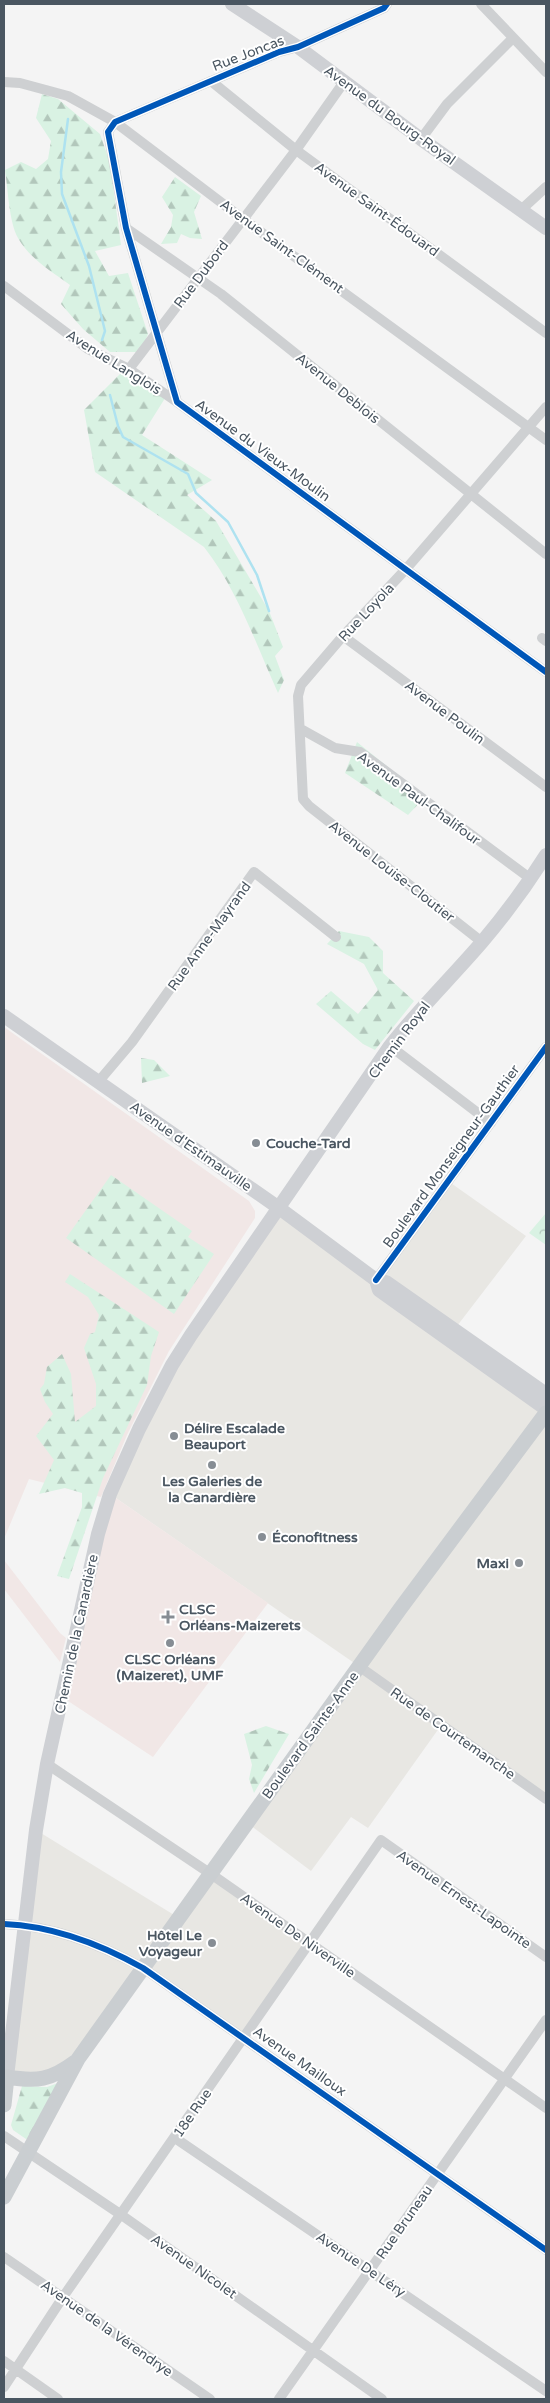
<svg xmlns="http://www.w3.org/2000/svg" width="550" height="2403" font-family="'Varela Round',sans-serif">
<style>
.commercial{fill:#e8e7e3}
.medical{fill:#f1e7e6}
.forest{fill:url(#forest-firs)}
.park{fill:url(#park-crowns)}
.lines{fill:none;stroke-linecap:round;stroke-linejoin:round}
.stream{stroke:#aee2f0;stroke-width:2.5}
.street{stroke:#ced0d2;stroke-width:10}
.secondary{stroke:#ced0d4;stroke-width:14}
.primary{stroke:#caced1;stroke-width:15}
.cycleway-casing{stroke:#fff;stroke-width:9}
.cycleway{stroke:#0057b8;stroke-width:6}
.poi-dot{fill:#868d94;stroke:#fff;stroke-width:2}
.labels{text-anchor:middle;stroke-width:4;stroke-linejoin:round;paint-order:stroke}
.street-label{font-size:14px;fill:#4a5661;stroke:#fff}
.poi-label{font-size:14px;font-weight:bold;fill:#4a5661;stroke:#fff;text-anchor:start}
</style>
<defs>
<pattern id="forest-firs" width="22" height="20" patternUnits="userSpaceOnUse" patternTransform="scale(1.25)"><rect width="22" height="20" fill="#d9f2e3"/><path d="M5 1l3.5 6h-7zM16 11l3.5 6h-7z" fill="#b2c7bb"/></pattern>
<pattern id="park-crowns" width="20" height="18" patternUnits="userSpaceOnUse" patternTransform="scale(1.25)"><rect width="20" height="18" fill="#d9f2e3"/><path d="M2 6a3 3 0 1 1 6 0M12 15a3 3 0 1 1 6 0" fill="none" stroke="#b2c7bb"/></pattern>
</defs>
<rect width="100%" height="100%" fill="#f4f4f4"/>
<path class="commercial" d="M448,1181L526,1236L454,1330L546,1394V1799L442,1724L368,1828L351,1817L311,1871L246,1822L360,1667L110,1494L139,1429L279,1208L376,1280Z
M36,1830L179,1918L211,1874L310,1943L244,2037L143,1968L63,2071L7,2077Z"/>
<path class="medical" d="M4,1027L249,1201L255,1211V1218L169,1351L127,1435L101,1497L29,1479L4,1539Z
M110,1494L268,1603L153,1757L62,1697Z
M4,1560L60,1633L66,1638L60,1662L4,1589Z"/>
<path class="forest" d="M42,94L58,99L100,134L110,163L121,245L95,251L109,276L128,273L148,334L141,352H110L83,329L61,304L70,285C51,271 30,259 18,238C9,222 8,189 5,170L21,162L36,169L48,159L51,141L36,118Z
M175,177L201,196L194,212L202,239L190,238L181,234L177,243L161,244L171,227L173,215L162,197Z
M121,373L167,395L142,435L212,480L187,495L216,521L269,611L283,647L275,656L284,680L278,693C256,644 237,589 204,547L95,472L84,410Z
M357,742L425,797L408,815L345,773Z
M339,931L369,937L383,951V973L414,1001L375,1050L363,1044L316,1004L331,991L358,1014L378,990L364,964L327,944Z
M141,1058L154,1060L170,1076L142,1083Z
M111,1175L192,1231L188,1237L214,1254L174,1314L66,1238Z
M70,1274L159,1332L151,1356L147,1385L103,1478L69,1579L57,1576L82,1507V1493L65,1488L39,1494L54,1460L36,1436L53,1414L45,1402L40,1389L44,1384L47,1367L62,1354L71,1374L75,1422L96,1406V1384L84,1348L90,1334L95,1332L99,1315L88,1297L65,1282Z
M266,1726L289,1734L254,1793L249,1779L252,1765L244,1734Z
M61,2082L32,2138L26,2139L13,2130L11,2125L22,2086L47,2087Z"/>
<path class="park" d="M546,1213V1245L529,1233Z"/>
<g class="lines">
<path class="stream" d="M68,119L61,172L62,194L89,266L105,331L102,340
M110,395L118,426L123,437L188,474L196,493L228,522L257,575L269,611"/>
<path class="street" d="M387,4L384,8L298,47L279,52L115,122L108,132L126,228L177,402L546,672
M481,4L546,72
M211,81L296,150L546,333
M4,82L20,83L68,96L115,122L243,219L546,440
M421,139L447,104L513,38
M522,209L546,187
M126,228L221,294L546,554
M4,286L88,349L129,369L177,402
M129,369L296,150L344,82
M343,636L546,787
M542,638L546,641
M301,729L335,748L360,752L531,879
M482,942L309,806L303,799L298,696L301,685L343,636L406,569L546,407
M390,1046L491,1123
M99,1081L132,1042L254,872L336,937
M376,1280L546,1047
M360,1667L546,1799
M47,1764L211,1874L546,2108
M4,1924C53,1926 100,1944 143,1968L546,2250
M4,2136L120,2214L382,2399
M175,2138L546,2391
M4,2257L210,2399
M4,2361L58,2399
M4,2387L63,2297L381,1840L546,1957
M279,2399L546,2020"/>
<path class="secondary" d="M232,4L298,47L421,139L546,228
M4,1016L279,1208L376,1280L386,1282L546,1394
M376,1280L379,1290L546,1409
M7,2077L36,1830L47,1764L98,1534L110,1494L139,1429L172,1365L191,1335L390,1046C419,1009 452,977 482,942C505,915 527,885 546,855"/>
<path class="primary" d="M4,2105L7,2077C37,2082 51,2080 75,2062
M4,2197L78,2059L400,1609L546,1413"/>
<defs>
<path id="cycleway" d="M387,4L384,8L298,47L279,52L115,122L108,132L126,228L177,402L546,672
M376,1280L546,1047
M4,1924C53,1926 100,1944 143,1968L546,2250"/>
</defs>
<use href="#cycleway" class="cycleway-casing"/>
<use href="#cycleway" class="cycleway"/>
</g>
<g class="poi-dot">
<circle cx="256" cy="1143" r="5"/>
<circle cx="174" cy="1436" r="5"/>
<circle cx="212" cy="1465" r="5"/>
<circle cx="262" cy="1537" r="5"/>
<circle cx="519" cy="1563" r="5"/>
<path d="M165.5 1609.5h5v5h5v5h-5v5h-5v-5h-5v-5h5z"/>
<circle cx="170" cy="1643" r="5"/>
<circle cx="212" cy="1943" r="5"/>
</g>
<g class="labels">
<g class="street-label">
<text transform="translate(248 53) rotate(-21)" y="5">Rue Joncas</text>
<text transform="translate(390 115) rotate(36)" y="5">Avenue du Bourg-Royal</text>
<text transform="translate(377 209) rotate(36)" y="5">Avenue Saint-Édouard</text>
<text transform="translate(282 246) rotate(36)" y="5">Avenue Saint-Clément</text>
<text transform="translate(201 274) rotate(-53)" y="5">Rue Dubord</text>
<text transform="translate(114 362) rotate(32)" y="5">Avenue Langlois</text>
<text transform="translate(338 388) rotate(39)" y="5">Avenue Deblois</text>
<text transform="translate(263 450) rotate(36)" y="5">Avenue du Vieux-Moulin</text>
<text transform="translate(366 612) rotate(-47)" y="5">Rue Loyola</text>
<text transform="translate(445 712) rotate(37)" y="5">Avenue Poulin</text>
<text transform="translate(419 798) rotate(36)" y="5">Avenue Paul-Chalifour</text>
<text transform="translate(392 871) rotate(38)" y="5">Avenue Louise-Cloutier</text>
<text transform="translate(209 936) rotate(-54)" y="5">Rue Anne-Mayrand</text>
<text transform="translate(399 1040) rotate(-53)" y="5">Chemin Royal</text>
<text transform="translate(191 1146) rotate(35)" y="5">Avenue d'Estimauville</text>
<text transform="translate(451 1156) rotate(-54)" y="5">Boulevard Monseigneur-Gauthier</text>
<text transform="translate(76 1634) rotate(-78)" y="5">Chemin de la Canardière</text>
<text transform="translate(453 1733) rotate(35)" y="5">Rue de Courtemanche</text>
<text transform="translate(310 1735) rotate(-54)" y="5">Boulevard Sainte-Anne</text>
<text transform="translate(464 1899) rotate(35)" y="5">Avenue Ernest-Lapointe</text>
<text transform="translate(298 1935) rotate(35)" y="5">Avenue De Niverville</text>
<text transform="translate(300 2061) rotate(35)" y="5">Avenue Mailloux</text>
<text transform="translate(192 2113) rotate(-55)" y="5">18e Rue</text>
<text transform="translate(404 2222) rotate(-55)" y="5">Rue Bruneau</text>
<text transform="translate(361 2264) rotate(34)" y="5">Avenue De Léry</text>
<text transform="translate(194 2266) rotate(35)" y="5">Avenue Nicolet</text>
<text transform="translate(107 2328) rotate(35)" y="5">Avenue de la Vérendrye</text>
</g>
<g class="poi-label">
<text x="266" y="1148">Couche-Tard</text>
<text x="184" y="1433">Délire Escalade<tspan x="184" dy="16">Beauport</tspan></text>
<text x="212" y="1486" text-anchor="middle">Les Galeries de<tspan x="212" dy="16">la Canardière</tspan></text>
<text x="272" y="1542">Éconofitness</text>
<text x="509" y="1568" text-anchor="end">Maxi</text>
<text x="179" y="1614">CLSC<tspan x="179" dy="16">Orléans-Maizerets</tspan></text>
<text x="170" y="1664" text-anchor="middle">CLSC Orléans<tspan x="170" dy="16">(Maizeret), UMF</tspan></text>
<text x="202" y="1940" text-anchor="end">Hôtel Le<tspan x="202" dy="16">Voyageur</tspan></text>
</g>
</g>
<rect width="550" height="2403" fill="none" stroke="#4a5661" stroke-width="10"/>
</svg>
